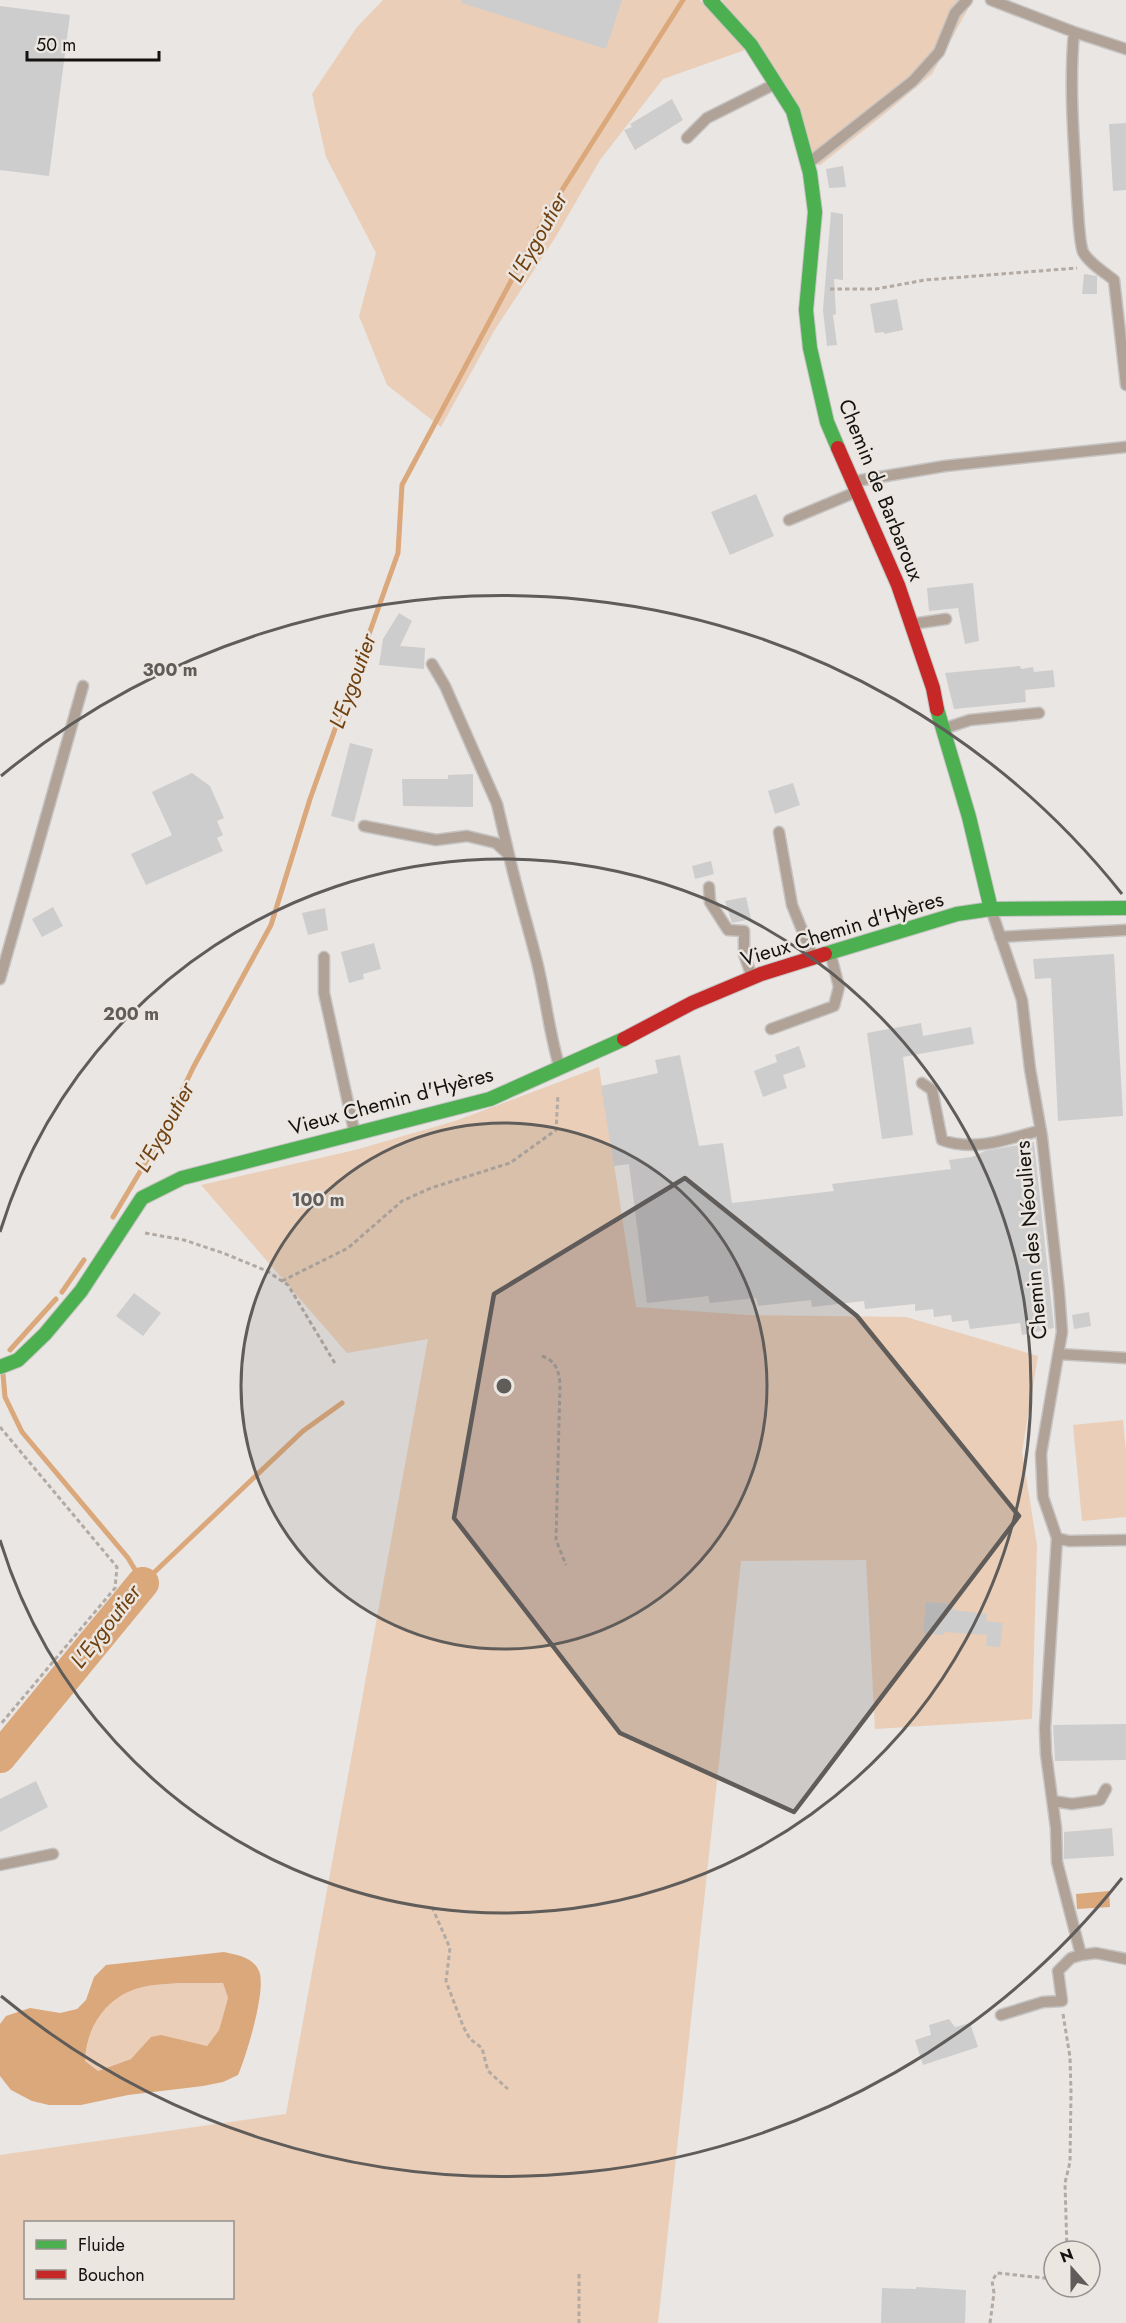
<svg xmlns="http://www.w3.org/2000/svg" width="1126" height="2323" font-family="Jost,sans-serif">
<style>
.green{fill:#eaceb7;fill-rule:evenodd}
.water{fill:#daa87a;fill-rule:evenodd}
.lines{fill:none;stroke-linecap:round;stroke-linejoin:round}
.stream{stroke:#daa87a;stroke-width:5}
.river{stroke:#daa87a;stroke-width:32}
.building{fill:#cecdcd}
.lane-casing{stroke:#c6c4c3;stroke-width:13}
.fast-casing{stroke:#c6c4c3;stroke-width:16}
.jam-casing{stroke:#c6c4c3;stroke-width:16}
.path{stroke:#b3aaa3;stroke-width:3;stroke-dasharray:4.5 3;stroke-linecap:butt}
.lane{stroke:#b0a296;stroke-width:10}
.fast{stroke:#4caf50;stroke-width:14}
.jam{stroke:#c62828;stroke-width:14}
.marked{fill:#5f5c5a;fill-opacity:0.2;stroke:#5f5c5a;stroke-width:4.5;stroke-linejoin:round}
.ring{fill:none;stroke:#5f5c5a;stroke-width:3}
.labels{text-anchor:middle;stroke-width:5;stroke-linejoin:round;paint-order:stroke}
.street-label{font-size:21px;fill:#141210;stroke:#ece6e1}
.water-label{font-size:22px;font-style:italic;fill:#704211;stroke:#ece6e1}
.centre{fill:#5f5c5a;stroke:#ece6e1;stroke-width:3}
.ring-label{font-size:18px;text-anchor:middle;font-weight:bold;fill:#5f5c5a;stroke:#ece6e1;stroke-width:5;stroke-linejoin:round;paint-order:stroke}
</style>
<rect width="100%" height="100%" fill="#e9e6e4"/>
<path class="green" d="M383,0H700L745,50L663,79L600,160L555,238L494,331L441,427L387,385L359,316L376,253L326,157L312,94L357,27Z
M722,0H973L932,74L887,112L819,166Z
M599,1067L636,1307L748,1315L906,1317L1038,1356L1022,1452L1037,1545L1032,1719L875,1729L866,1560L741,1561L658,2323H0V2155L286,2114L428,1339L347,1353L201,1185L355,1150L455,1121ZM26,2222H232V2298H26Z
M1123,1420L1126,1453V1517L1082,1521L1073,1425Z
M181,1983H223L228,1998L219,2030L207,2046L151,2038L131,2059L98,2071L85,2061C87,2028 105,1997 139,1988C152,1984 168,1984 181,1983Z"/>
<path class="water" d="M1109,1891L1110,1907L1077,1909L1076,1894Z
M224,1952C237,1955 253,1957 259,1971C267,1989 246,2057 238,2075L223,2082L203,2086L128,2095L81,2105H49L32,2101L11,2090L0,2076V2024L6,2016L30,2008L60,2013L77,2009L86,2000L94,1977L106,1965ZM181,1983H223L228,1998L219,2030L207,2046L161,2035L151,2037L131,2059L98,2071L85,2061C86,2028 106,1997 139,1988C152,1984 168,1984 181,1983Z"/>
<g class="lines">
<path class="stream" d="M113,1217L153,1150L194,1066L271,925L310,799L398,553L402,485L548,212L683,0
M62,1292L84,1260
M10,1350L56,1299
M3,1374L5,1397L22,1432L128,1558L143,1583L303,1431L342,1403"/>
<path class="river" d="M0,1757L143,1583"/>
</g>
<path class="building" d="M462,0H622L606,49L462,3Z
M0,6L70,15L49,176L0,170Z
M672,99L683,120L635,150L624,130L632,127L630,124Z
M1126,123V190L1113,191L1109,124Z
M843,166L846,187L829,188L826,169Z
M831,212L843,214V280L834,279L836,314L833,315L837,345L827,346L823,310Z
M1084,274L1097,276V294H1082Z
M897,299L903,330L884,334V332L875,333L870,304Z
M756,494L774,536L730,555L711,512Z
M973,583L979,641L965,644L958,608L929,611L927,588Z
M399,613L412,621L400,646L425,648L424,669L379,665L383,639Z
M1020,666L1021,669L1033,667L1034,672L1053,670L1055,687L1025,690L1026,702L954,709L945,673Z
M350,743L373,749L354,822L331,816Z
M192,773L210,786L224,818L217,821L223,835L217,838L223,851L146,885L131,854L172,835L152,792Z
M473,774V807L403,806L402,779H448V775Z
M793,783L800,805L775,814L768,791Z
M711,861L714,874L695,879L692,866Z
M746,897L751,919L732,923L725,901Z
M53,907L63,926L42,937L32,919Z
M325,908L328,930L308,935L302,913Z
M374,943L381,969L363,974L364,979L349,983L341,952Z
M1114,954L1123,1116L1058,1121L1051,978L1035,979L1033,959Z
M921,1023L923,1036L971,1027L974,1044L903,1057L913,1135L882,1139L867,1033Z
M799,1046L806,1067L783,1075L787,1088L763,1097L754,1071L777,1062L775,1055Z
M680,1055L699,1146L723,1143L732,1203L834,1191L832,1184L951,1169L949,1160L972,1157L985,1151L1034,1142L1054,1328L1022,1335L1020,1323L970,1329L968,1320L952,1322L951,1315L934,1317L933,1309L915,1311V1304L865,1309L864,1301L812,1307L811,1300L758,1306L756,1298L710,1303L708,1296L647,1303L629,1164L614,1166L601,1086L658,1073L655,1060Z
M134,1293L161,1313L143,1336L116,1316Z
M1089,1312L1091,1326L1074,1329L1072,1315Z
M926,1602L952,1604L953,1610L987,1614L986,1621L1003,1623L1000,1647L986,1646L987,1635L944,1632L943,1635L923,1633Z
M1126,1724V1760L1055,1761L1053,1725Z
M36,1781L48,1807L0,1832V1799Z
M1112,1828L1114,1856L1064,1859V1832Z
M949,2019L955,2027L970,2023L978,2047L923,2065L915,2040L931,2035L929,2025Z
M916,2287L966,2290L965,2323H881L882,2288L916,2289Z"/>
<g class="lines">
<defs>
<path id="lane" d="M991,0L1074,32L1126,49
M1074,32C1069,87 1074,142 1077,197C1078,209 1079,242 1083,252C1089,263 1104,272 1114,280L1126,385
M687,138L707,118L775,84
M810,162L913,81L939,52L955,13L967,0
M856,481L945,466L1126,447
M789,520L856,492
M912,624L946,619
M432,664L445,686L497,804L509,855
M943,729L970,720L1039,713
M364,826L436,840L467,836L496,843L509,855C517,891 528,926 537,962C546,998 549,1033 560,1069
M779,832L792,905L813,957
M709,887L710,902L728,930L744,931V954L752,977
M992,912L1022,1000L1030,1069L1042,1137L1059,1292L1062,1332L1041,1454L1043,1497L1057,1538L1069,1541L1126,1540
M1000,937L1126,930
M324,957V993L354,1130
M0,979L83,686
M771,1029L834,1006L839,987L830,952
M922,1083L932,1090L942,1140C974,1152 1009,1139 1041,1130
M1058,1354L1126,1358
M1057,1538L1045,1728L1046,1754L1056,1828L1057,1862L1081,1955L1096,1953L1126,1959
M1053,1801L1072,1804L1100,1800L1106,1789
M0,1865L53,1854
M1001,2015L1043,2002L1062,2001L1058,1971L1071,1958L1081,1955"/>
<path id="fast" d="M710,0L751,45L793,111L810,173L815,212L806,310L810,348L827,422L838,448
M937,709L969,817L991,909
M825,954L957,914L991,909L1126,908
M0,1367L18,1360L45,1334L81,1291L142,1198L182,1178L490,1099L624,1039"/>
<path id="jam" d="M838,448L898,585L933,688L937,709
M624,1039L692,1003L761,974L825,954"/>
</defs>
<use href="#lane" class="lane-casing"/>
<use href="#fast" class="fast-casing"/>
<use href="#jam" class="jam-casing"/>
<path class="path" d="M830,289H876L925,280L1077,268
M145,1233L184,1240L223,1253L267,1271L288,1285L336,1365
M282,1281L348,1248L402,1201L431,1188L510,1163L556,1130L558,1095
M542,1356C556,1361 559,1371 560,1384L556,1540L566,1565
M0,1427L117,1567L115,1588L0,1725
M432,1907L450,1948L446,1981L463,2026L470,2039L482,2048L488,2071L508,2089
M1063,2014L1070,2057L1071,2092L1070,2162L1065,2183L1067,2251
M579,2274V2323
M990,2323L994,2293L992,2281L997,2273L1054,2279"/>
<use href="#lane" class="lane"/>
<use href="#fast" class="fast"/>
<use href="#jam" class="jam"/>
</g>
<path class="marked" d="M685,1178L857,1316L1019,1516L794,1812L620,1733L454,1518L494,1294Z"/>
<circle cx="504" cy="1386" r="263" fill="#5f5c5a" fill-opacity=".12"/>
<g class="ring">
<circle cx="504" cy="1386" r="263"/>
<path d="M0 1232A527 527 0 1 1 0 1540"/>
<path d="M1122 1878A790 790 0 0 1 1 1996M1 776A790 790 0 0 1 1122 894"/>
</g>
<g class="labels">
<g class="street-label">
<text transform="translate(881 490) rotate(68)" y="7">Chemin de Barbaroux</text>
<text transform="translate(842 929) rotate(-17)" y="7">Vieux Chemin d'Hyères</text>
<text transform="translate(391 1101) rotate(-15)" y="7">Vieux Chemin d'Hyères</text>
<text transform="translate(1031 1240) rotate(-95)" y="7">Chemin des Néouliers</text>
</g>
<g class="water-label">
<text transform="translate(537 237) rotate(-61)" y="8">L'Eygoutier</text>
<text transform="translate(352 681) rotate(-70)" y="8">L'Eygoutier</text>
<text transform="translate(164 1127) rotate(-61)" y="8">L'Eygoutier</text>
<text transform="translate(105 1626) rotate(-52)" y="8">L'Eygoutier</text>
</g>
</g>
<circle cx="504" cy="1386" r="9" class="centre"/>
<g class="ring-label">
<text x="170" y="676">300 m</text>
<text x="131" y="1020">200 m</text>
<text x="318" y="1206">100 m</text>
</g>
<rect x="24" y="2221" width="210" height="78" fill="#ece6e1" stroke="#96918d" stroke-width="1.5"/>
<rect x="36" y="2240" width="30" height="9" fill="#4caf50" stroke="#96918d" stroke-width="1.5"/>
<text x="78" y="2251" font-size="18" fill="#141210">Fluide</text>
<rect x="36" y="2270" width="30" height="9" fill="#c62828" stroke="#96918d" stroke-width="1.5"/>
<text x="78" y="2281" font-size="18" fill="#141210">Bouchon</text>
<g transform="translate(1072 2269) rotate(339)"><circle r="28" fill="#ece6e1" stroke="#96918d" stroke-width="1.5"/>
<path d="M0-4.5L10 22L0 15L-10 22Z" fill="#5f5c5a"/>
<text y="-9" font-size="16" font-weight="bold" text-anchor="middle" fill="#141210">N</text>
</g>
<path d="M27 51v9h132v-9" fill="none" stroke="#141210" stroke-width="3"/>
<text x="36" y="51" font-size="18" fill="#141210" stroke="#ece6e1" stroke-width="4.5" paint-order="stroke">50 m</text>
</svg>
